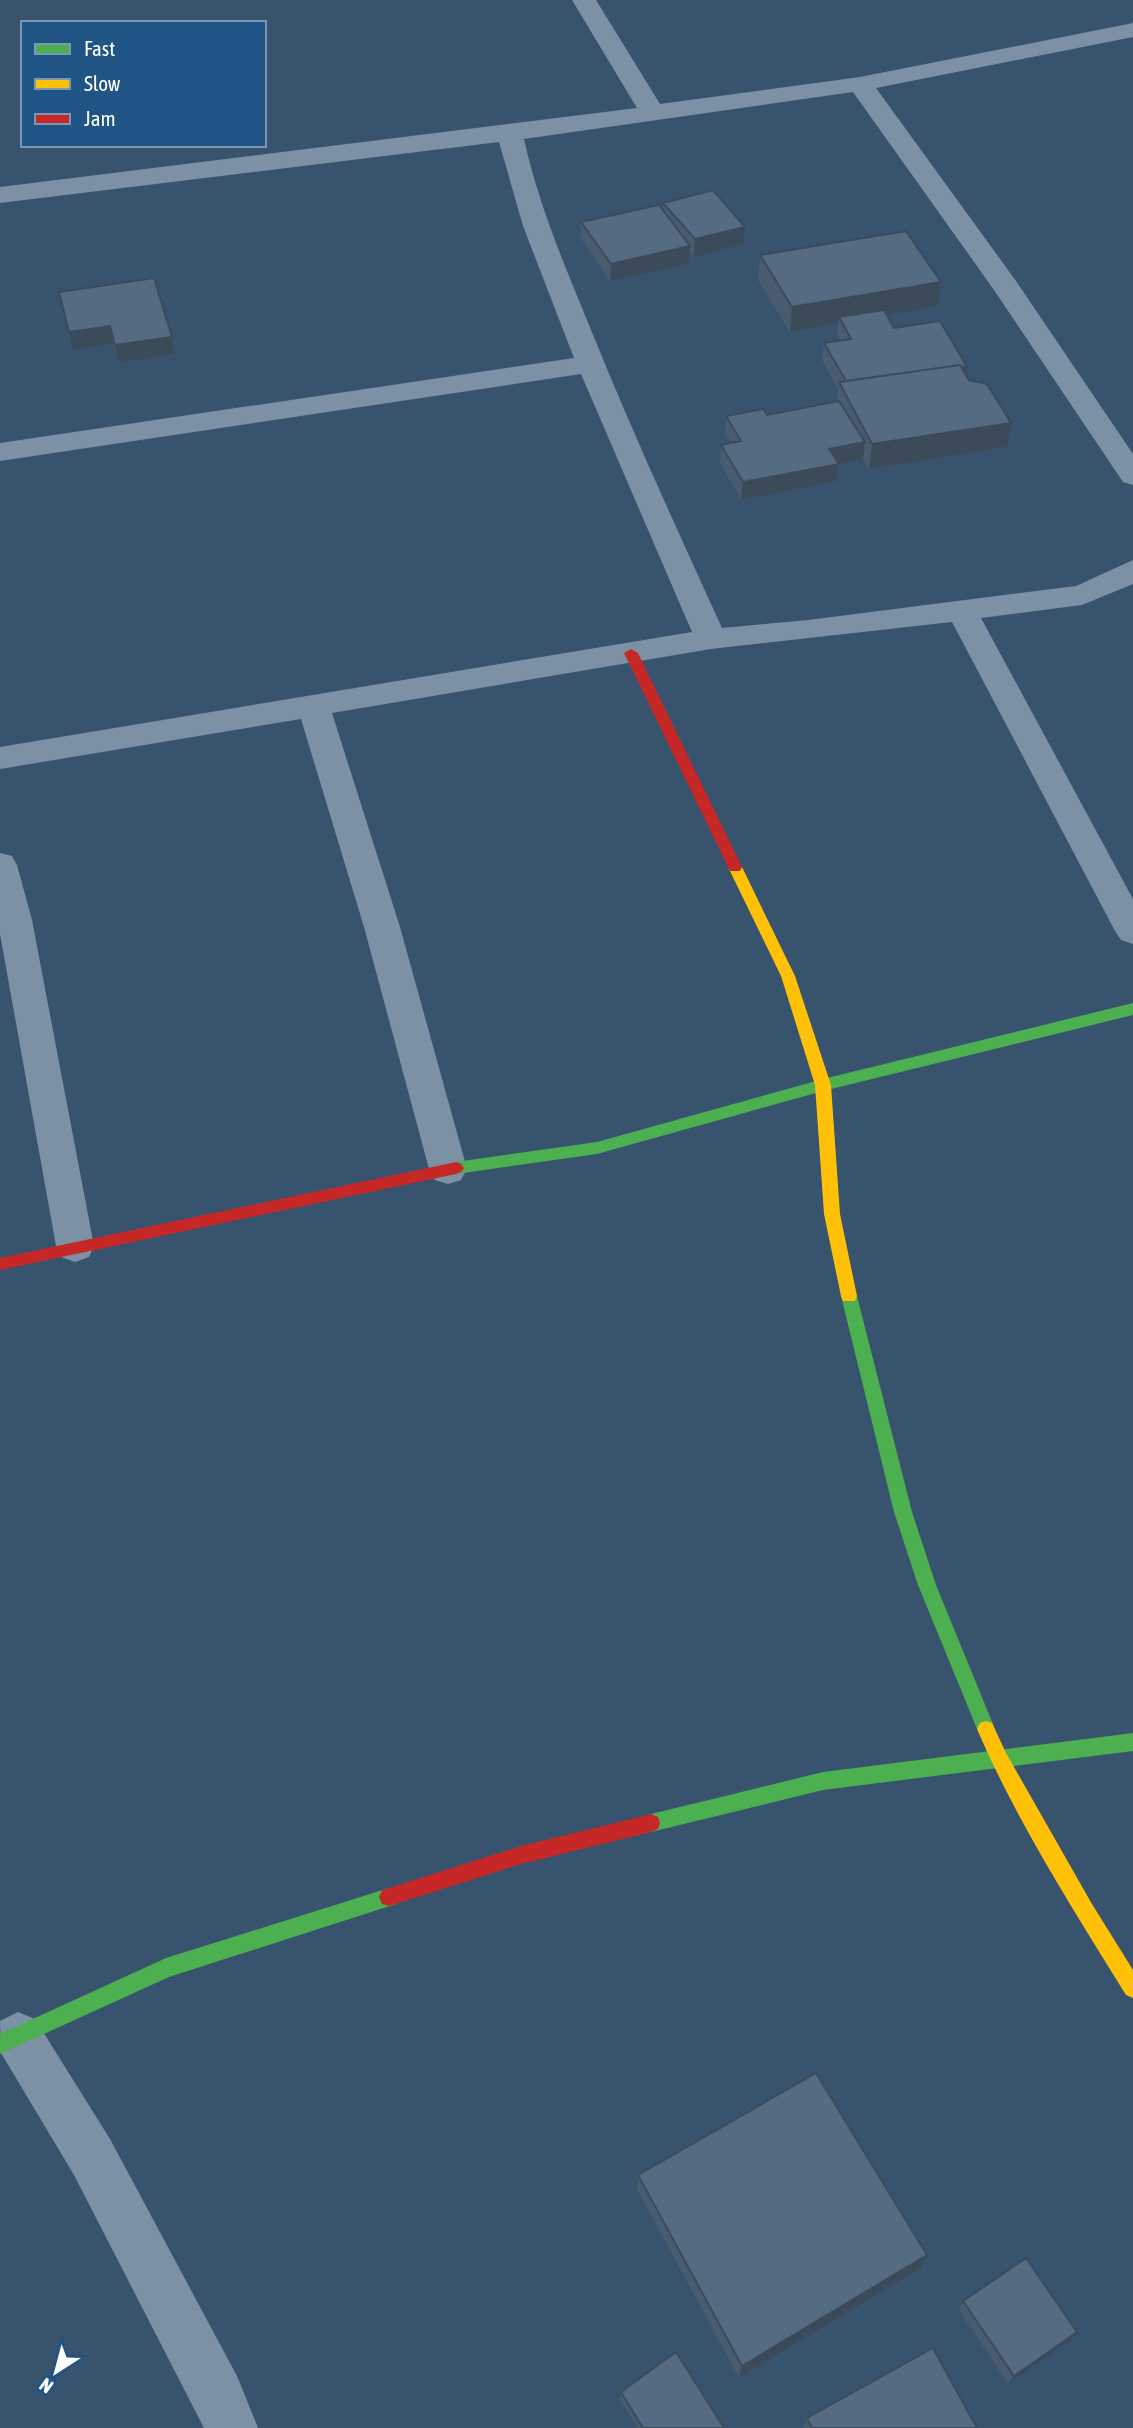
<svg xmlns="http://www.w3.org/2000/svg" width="1133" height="2428" font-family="'Asap Condensed',sans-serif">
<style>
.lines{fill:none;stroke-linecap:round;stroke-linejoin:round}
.street{fill:#7d91a4;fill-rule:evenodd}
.fast{fill:#4caf50;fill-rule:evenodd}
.slow{fill:#ffc107;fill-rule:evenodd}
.jam{fill:#c62828;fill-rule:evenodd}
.wall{fill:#495c6f}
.shaded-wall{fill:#3c4b5a}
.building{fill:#556b81;stroke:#3c4b5a;stroke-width:2}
</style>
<rect width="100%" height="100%" fill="#37536e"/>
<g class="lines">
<path class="street" d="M572,0H596L660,104L860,77L1133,23V37L876,88L1016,281L1133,454V485L1123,482L994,290L853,92L524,139C538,203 564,264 589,325C630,427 676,527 722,628L808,620L1076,586L1133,560V584L1082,605L981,618L1133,899V944L1121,940L1115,931L952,622L711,649L332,713L400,927L467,1169L461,1180L448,1184L435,1180L429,1169L364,927L301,719L0,769V747L692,632L581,374L0,461V443L574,358L523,226L499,142L0,203V187L637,108Z
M0,853L12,856L17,865L32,920L94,1246L89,1257L75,1262L61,1257L56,1246L0,934Z
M18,2012L35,2019L110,2139L237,2376L258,2428H204L74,2175L1,2053L0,2021Z"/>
<path class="fast" d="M1133,1003V1015L823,1091L597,1154L456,1174L451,1172L448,1168L451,1164L456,1162L597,1142L823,1079Z
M849,1289L855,1291L857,1296L912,1512L936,1585L995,1729L992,1735L986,1737L980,1735L977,1729L918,1585L894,1512L841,1296L843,1291Z
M1133,1733V1751L823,1790L651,1832L644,1829L642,1823L644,1817L651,1814L823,1772Z
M389,1888L396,1890L399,1897L396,1904L169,1977L0,2054V2034L166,1958Z"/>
<path class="slow" d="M735,862L742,867L795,976L831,1085L840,1214L857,1296L855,1301H843L841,1296L824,1214L815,1085L781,976L728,867Z
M986,1721L992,1723L1006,1753L1092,1904L1133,1970V1998L1126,1995C1073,1909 1017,1822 977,1729L980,1723Z"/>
<path class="jam" d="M631,649L638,653L742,867L740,871H730L728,867L624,653Z
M456,1162L461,1164L464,1168L461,1172L456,1174L0,1270V1258Z
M651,1814L658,1817L660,1823L658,1829L651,1832L521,1864L389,1906L382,1904L379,1897L382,1890L389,1888L521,1846Z"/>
</g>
<path class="wall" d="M663,203L745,227L744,244L694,257L690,252L689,264L610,281L581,239V222L663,211Z
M760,255L941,282L938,306L886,315L894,328L966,375L1007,447L869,469L863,458L839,464L837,481L741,500L720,463L721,445L731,443L725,434L726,416L767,415L837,402L838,389L822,360L824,343L840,340L837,335L838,323L790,332L758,280Z
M59,292L172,337L174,354L118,363L113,344L72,350Z
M638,2175L921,2268L739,2378L637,2189Z
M963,2301L1071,2340L1008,2384L959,2310Z
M621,2392L724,2428H638L620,2400Z
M807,2418L977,2428H803Z"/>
<path class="shaded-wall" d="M745,227L744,244L694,257L695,239Z
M690,246L689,264L610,281L611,264Z
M941,282L938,306L842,323L839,317L838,323L790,332L792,307Z
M110,326L113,344L72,350L69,332Z
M172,337L174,354L118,363L115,345Z
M967,367L964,384L846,396Z
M1011,423L1007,447L869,469L872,444Z
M865,442L863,459L839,464L837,481L741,500L743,482L829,449Z
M927,2255L921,2268L739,2378L742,2366Z
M1077,2332L1071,2340L1008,2384L1014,2376Z"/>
<path class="building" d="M713,190L745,227L695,239L663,203Z
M659,205L690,246L611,264L581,222Z
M906,231L941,282L792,307L760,255Z
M154,278L172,337L115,345L110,326L69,332L59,292Z
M884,310L894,328L940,321L967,367H962L960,365L846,381L824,343L851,339L839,317Z
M960,365L969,380L987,384L1011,423L872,444L839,382Z
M839,401L865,442L829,449L839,464L743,482L721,445L741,441L726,416L763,409L767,415Z
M816,2073L927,2255L742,2366L638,2175Z
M1026,2258L1077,2332L1014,2376L963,2301Z
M933,2348L977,2428H812L807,2418Z
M676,2352L724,2428H643L621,2392Z"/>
<rect x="21" y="21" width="245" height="126" fill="#205485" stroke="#7998b6" stroke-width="2"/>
<rect x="35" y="44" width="35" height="10" fill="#4caf50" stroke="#7998b6" stroke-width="2"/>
<text x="84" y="56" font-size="21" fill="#ffffff">Fast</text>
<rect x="35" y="79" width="35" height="10" fill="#ffc107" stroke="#7998b6" stroke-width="2"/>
<text x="84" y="91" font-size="21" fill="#ffffff">Slow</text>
<rect x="35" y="114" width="35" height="10" fill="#c62828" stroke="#7998b6" stroke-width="2"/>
<text x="84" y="126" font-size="21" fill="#ffffff">Jam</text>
<g transform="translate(56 2372) rotate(216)" stroke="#205485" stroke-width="5" paint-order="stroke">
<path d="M0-5L12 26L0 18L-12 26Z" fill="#ffffff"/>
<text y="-10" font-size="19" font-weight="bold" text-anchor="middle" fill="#ffffff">N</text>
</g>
</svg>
